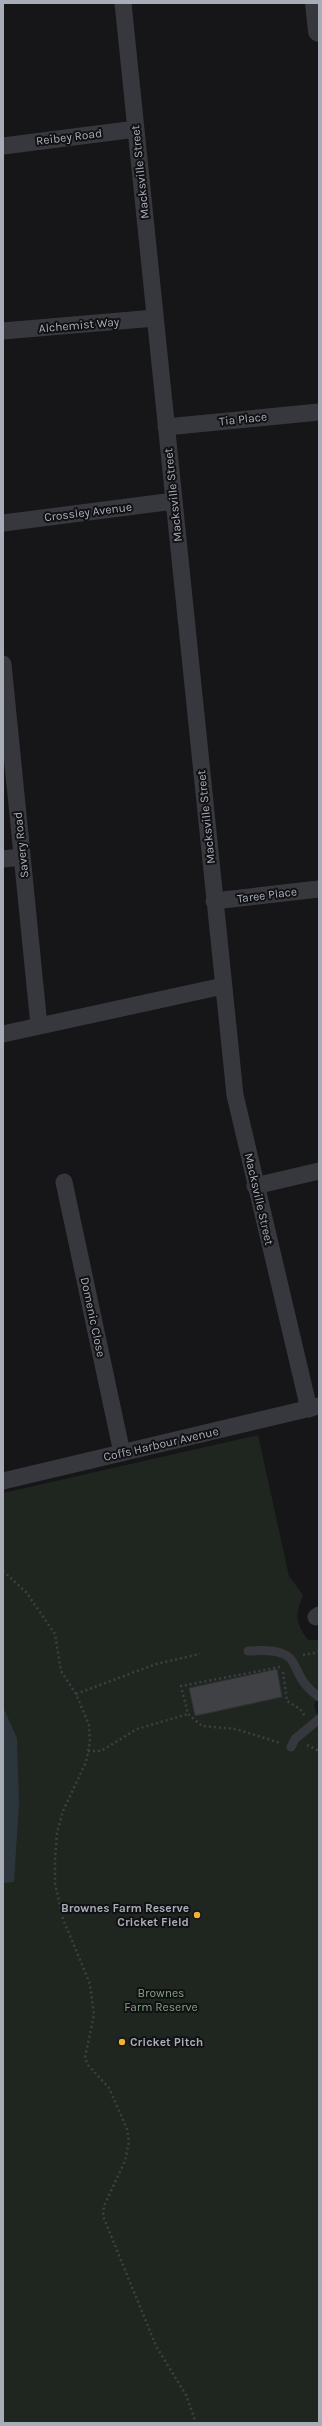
<svg xmlns="http://www.w3.org/2000/svg" width="322" height="2426" font-family="Karla,sans-serif">
<style>
.green{fill:#1e261f}
.water{fill:#2c353c}
.building{fill:#404145;stroke:#303034}
.lines{fill:none;stroke-linecap:round;stroke-linejoin:round}
.path{stroke:#3d3f44;stroke-width:2.5;stroke-dasharray:2 3;stroke-linecap:butt}
.service{stroke:#37383d;stroke-width:9}
.minor{stroke:#37383d;stroke-width:17}
.tertiary{stroke:#37383d;stroke-width:22}
.poi-dot{fill:#f2b134;stroke:#111113;stroke-width:1.5}
.labels{text-anchor:middle;stroke-width:4;stroke-linejoin:round;paint-order:stroke}
.street-label{font-size:12px;fill:#a8adb8;stroke:#111113}
.poi-label{font-size:12px;font-weight:bold;fill:#a8adb8;stroke:#111113;text-anchor:end}
.park-label{font-size:12px;fill:#7fa381;stroke:#111113}
</style>
<rect width="100%" height="100%" fill="#161618"/>
<path class="green" d="M258,1435L289,1576L303,1595C295,1615 295,1622 308,1640H319V1694L314,1705L319,1720V2423H3V1493Z"/>
<path class="water" d="M3,1707L17,1738L19,1803L14,1882L3,1883Z"/>
<path class="building" d="M277,1669L282,1697L195,1716L189,1688Z"/>
<g class="lines">
<path class="path" d="M3,1571L26,1592L55,1634L61,1671L76,1694L89,1725L90,1742L86,1762L63,1811L57,1833L55,1859V1883L63,1919L90,1984L94,2015L85,2057L88,2065L109,2088L127,2129L129,2142L125,2161L104,2206L103,2216L156,2346L186,2395L196,2423
M303,1655L319,1652
M280,1667L181,1686L188,1714L202,1726L236,1729L280,1743
M283,1672L287,1701L300,1709L305,1716
M76,1694L156,1664L200,1654
M307,1745L319,1751
M88,1751H101L137,1729L188,1714"/>
<path class="service" d="M248,1651C311,1647 282,1671 319,1697
M291,1747L295,1739L319,1719"/>
<path class="minor" d="M123,3L235,1095L309,1409
M3,146L136,129
M3,331L155,318
M166,427L319,412
M3,523L174,501
M3,664L39,1026
M3,859L22,857
M214,901L319,889
M3,1034L223,986
M64,1182L122,1453
M255,1186L319,1171
M3,1481L319,1406
M316,1617L319,1615"/>
<path class="tertiary" d="M316,3L319,31"/>
</g>
<g class="poi-dot">
<circle cx="197" cy="1915" r="4"/>
<circle cx="122" cy="2042" r="4"/>
</g>
<g class="labels">
<g class="street-label">
<text transform="translate(69 137) rotate(-7)" y="4">Reibey Road</text>
<text transform="translate(140 172) rotate(-96)" y="4">Macksville Street</text>
<text transform="translate(79 325) rotate(-5)" y="4">Alchemist Way</text>
<text transform="translate(243 419) rotate(-6)" y="4">Tia Place</text>
<text transform="translate(173 495) rotate(-96)" y="4">Macksville Street</text>
<text transform="translate(88 512) rotate(-7)" y="4">Crossley Avenue</text>
<text transform="translate(206 817) rotate(-96)" y="4">Macksville Street</text>
<text transform="translate(21 845) rotate(-96)" y="4">Savery Road</text>
<text transform="translate(267 895) rotate(-7)" y="4">Taree Place</text>
<text transform="translate(259 1199) rotate(77)" y="4">Macksville Street</text>
<text transform="translate(93 1317) rotate(78)" y="4">Domenic Close</text>
<text transform="translate(161 1444) rotate(-13)" y="4">Coffs Harbour Avenue</text>
</g>
<g class="poi-label">
<text x="189" y="1912">Brownes Farm Reserve<tspan x="189" dy="14">Cricket Field</tspan></text>
<text x="130" y="2046" text-anchor="start">Cricket Pitch</text>
</g>
<g class="park-label">
<text x="161" y="1997">Brownes<tspan x="161" dy="14">Farm Reserve</tspan></text>
</g>
</g>
<rect width="322" height="2426" fill="none" stroke="#a8adb8" stroke-width="8"/>
</svg>
